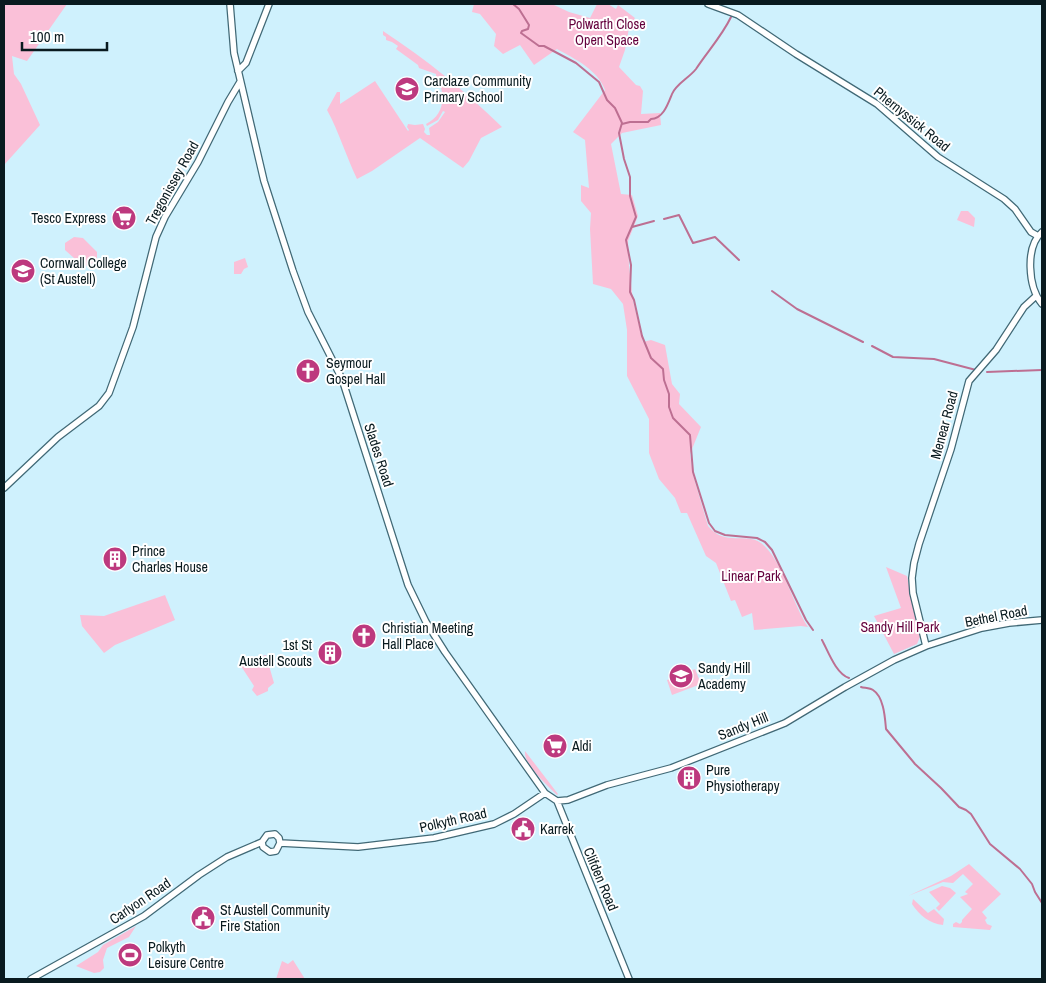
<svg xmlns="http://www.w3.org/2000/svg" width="1046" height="983" font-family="'Archivo Narrow',sans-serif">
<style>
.green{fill:#fac0d8}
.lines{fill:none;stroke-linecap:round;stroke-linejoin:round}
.stream{stroke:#bd6f92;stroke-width:2}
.minor-casing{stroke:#416976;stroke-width:8}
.minor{stroke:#fff;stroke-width:5.5}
.labels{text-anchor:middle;stroke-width:4;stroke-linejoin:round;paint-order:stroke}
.park-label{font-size:14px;fill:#64003c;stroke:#fff}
.poi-label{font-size:14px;fill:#091a1f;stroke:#fff;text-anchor:start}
.street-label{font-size:14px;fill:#091a1f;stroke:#fff}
</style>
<rect width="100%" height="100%" fill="#cff1fd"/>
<path class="green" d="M4,4H67L27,61L12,56L14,74L21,84L40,125L4,165Z
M474,4H552L569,12L590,18L597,4H608L616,9L618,5L635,18L629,28L625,50L619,67L636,85L640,86L643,91L641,114L660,113L661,125L622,133L611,144L621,194L632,195L638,216L628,241L629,266L633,301L643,342L651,340L665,345L672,384L680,394L679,404L701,427L690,454L693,475L708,526C725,547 747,532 761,543C782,559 793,605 808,627L801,626L754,630L752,613L742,617L735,600L731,601L716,563L706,556L687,513H681L675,498L659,479L649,453V419L627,376V330L623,304L611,289L593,284L590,229L591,213L581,201V185L589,188L585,140L573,132L605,90C598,70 575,59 557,49L534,65L520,45L503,54L494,46L496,34L480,14L472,12Z
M383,31C427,60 464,90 502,127L481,138L469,161L463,168L420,138L372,171L357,179C346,156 339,132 327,110L337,92H340V104L375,81L408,131L409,130L407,127L408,124L415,125L423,124L425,129L424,132L427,135H430L429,128L438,122L445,112L443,111L438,120L427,126L426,124C441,117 446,101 440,85C439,81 436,79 436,74L419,68L418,65L396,49L398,46L392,42L386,40V37L383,35Z
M961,211H968L975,218L974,227L957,220Z
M74,237L83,238L97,252V258L91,265L83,266L65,250V243Z
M245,258L248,267L244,269L241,274H234V262Z
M886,567L907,576L920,637L917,644L894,654L874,616L901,608Z
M165,595L175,620L115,645L104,653L82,626L80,615L104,616Z
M266,655L274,683L268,688V691L257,696L252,690L254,686L239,663Z
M695,669L701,684L672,695L667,680Z
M525,751L558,794L557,795C548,786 523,764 525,751Z
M969,864L1001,894L982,912L987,918L985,920L987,924L992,926L990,930L953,927V924L956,922L960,924L962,922V920L972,909L960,897L968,894L965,892L973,884L963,874L953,883L943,882L908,896L951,876Z
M942,886L950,888L956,893L939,911L936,908L940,904L929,892Z
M913,899L928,913L934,909L944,919L943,925C930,924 919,915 912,904Z
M136,926L129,937L107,948L103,960L104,968L100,972L94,973L76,966L98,952L103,945Z
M293,960L305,979H276L282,961L288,964Z"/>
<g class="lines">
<path class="stream" d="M513,4L519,9L529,25L528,29L522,31L521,33L539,46H544L576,63L599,82L607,100L615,108L622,123L619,133L624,159L630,177V196L636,217L626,240L631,265L630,292L634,300L642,336L651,358L663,369L664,380L669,394V407L673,418L690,435L693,472L709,523L715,531L725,535L757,538L765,542L772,550L806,620L813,630
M622,124L630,122H648L651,119C663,119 668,104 672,94C676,84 689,78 696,69C707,52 722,36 731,17
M664,219L679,215L693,243L715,237L739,260
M632,227L654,221
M772,291L797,309L863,342
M872,346L893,357L934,359L976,370
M987,372L1042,370
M822,640C828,651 836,674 849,678
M861,687C864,688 870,688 873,690C884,697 885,718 886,729L915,764L941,788L959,807L966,810L971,814L990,844L1020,869L1032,884L1035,892L1042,903"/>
<defs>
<path id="minor" d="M230,4L234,53L264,181L293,271L308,312L342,379L408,585L426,622L445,652L545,793L557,801L629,979
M708,4L738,15L796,54L877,104L938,157L1004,199L1015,209L1031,232L1038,236
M238,71L246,63L269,4
M1042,232C1025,247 1028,287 1042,304
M4,488L58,437L99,406L109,393L133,327L156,237L165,217L198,162L228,102L240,82
M926,646L913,593L912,578L914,563L919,544L951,449L969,381L996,350L1024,307L1036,296
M557,801L568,800L607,785L671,768L785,723L845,687L894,660L926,646L982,628L1009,623L1042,620
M280,843L358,847L434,838L494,824L514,814L545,793
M31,979L144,916L199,875L227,857L262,842L267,835L275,834L279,838L280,843L276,851L270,852L263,847L262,842"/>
</defs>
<use href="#minor" class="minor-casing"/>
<use href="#minor" class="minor"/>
</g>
<defs>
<symbol id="school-disc" viewBox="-11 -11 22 22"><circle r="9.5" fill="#bd397e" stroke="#fff"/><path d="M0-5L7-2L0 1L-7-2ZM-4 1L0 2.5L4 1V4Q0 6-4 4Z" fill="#fff"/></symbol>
<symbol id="supermarket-disc" viewBox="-11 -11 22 22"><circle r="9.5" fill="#bd397e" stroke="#fff"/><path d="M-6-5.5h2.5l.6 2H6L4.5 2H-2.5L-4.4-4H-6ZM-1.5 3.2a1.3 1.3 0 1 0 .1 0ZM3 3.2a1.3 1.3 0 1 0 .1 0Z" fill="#fff"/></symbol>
<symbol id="university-disc" viewBox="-11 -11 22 22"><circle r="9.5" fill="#bd397e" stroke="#fff"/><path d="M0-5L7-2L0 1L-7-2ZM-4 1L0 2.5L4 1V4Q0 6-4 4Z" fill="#fff"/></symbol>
<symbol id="church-disc" viewBox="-11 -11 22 22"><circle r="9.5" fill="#bd397e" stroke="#fff"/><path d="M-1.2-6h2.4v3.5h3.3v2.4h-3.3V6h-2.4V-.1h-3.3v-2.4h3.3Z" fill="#fff"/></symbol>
<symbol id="building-disc" viewBox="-11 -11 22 22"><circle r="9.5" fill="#bd397e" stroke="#fff"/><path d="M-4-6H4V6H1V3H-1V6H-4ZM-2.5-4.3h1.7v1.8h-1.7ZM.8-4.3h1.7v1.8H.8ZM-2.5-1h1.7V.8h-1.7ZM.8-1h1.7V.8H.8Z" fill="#fff"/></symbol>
<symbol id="civic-disc" viewBox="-11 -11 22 22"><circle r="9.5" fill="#bd397e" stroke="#fff"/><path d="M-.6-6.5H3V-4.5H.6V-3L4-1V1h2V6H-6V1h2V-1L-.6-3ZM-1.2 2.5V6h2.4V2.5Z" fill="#fff"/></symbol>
<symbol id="stadium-disc" viewBox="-11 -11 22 22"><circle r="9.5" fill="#bd397e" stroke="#fff"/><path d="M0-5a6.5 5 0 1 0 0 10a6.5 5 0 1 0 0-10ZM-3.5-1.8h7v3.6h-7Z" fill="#fff"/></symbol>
</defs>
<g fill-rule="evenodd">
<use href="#school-disc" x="393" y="75" width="28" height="28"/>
<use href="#supermarket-disc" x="110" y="204" width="28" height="28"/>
<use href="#university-disc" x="9" y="257" width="28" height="28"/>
<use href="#church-disc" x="294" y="357" width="28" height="28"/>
<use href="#building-disc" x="101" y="545" width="28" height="28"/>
<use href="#church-disc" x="350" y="622" width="28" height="28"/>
<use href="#building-disc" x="316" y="639" width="28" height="28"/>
<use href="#school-disc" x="667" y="662" width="28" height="28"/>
<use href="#supermarket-disc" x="541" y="732" width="28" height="28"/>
<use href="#building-disc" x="675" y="764" width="28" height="28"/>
<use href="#civic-disc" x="509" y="815" width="28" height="28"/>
<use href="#civic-disc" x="189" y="904" width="28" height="28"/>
<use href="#stadium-disc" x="116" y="941" width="28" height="28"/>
</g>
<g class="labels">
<g class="park-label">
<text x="607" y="29">Polwarth Close<tspan x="607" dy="16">Open Space</tspan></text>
<text x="751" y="581">Linear Park</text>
<text x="900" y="632">Sandy Hill Park</text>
</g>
<g class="poi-label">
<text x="424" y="86">Carclaze Community<tspan x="424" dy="16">Primary School</tspan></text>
<text x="106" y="223" text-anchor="end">Tesco Express</text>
<text x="40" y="268">Cornwall College<tspan x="40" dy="16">(St Austell)</tspan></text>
<text x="326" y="368">Seymour<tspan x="326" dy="16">Gospel Hall</tspan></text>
<text x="132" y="556">Prince<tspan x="132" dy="16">Charles House</tspan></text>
<text x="382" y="633">Christian Meeting<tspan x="382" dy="16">Hall Place</tspan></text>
<text x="312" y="650" text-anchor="end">1st St<tspan x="312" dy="16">Austell Scouts</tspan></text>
<text x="698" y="673">Sandy Hill<tspan x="698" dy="16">Academy</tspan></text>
<text x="572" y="751">Aldi</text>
<text x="706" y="775">Pure<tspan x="706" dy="16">Physiotherapy</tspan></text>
<text x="540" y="834">Karrek</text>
<text x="220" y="915">St Austell Community<tspan x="220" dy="16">Fire Station</tspan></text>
<text x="148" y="952">Polkyth<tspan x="148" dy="16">Leisure Centre</tspan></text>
</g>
<g class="street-label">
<text transform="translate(912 119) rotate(39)" y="5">Phernyssick Road</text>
<text transform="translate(172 183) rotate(-61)" y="5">Tregonissey Road</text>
<text transform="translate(944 425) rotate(-75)" y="5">Menear Road</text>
<text transform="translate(379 455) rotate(72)" y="5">Slades Road</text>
<text transform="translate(996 616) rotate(-11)" y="5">Bethel Road</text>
<text transform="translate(743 726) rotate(-22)" y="5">Sandy Hill</text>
<text transform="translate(453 820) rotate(-13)" y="5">Polkyth Road</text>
<text transform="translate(601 879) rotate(67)" y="5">Clifden Road</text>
<text transform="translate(140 901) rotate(-34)" y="5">Carlyon Road</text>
</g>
</g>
<rect width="1046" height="983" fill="none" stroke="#091a1f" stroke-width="10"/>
<path d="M22 42v8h85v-8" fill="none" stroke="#091a1f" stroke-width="2.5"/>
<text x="30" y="42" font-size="15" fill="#091a1f" stroke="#ffffff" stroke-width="4" paint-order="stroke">100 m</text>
</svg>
